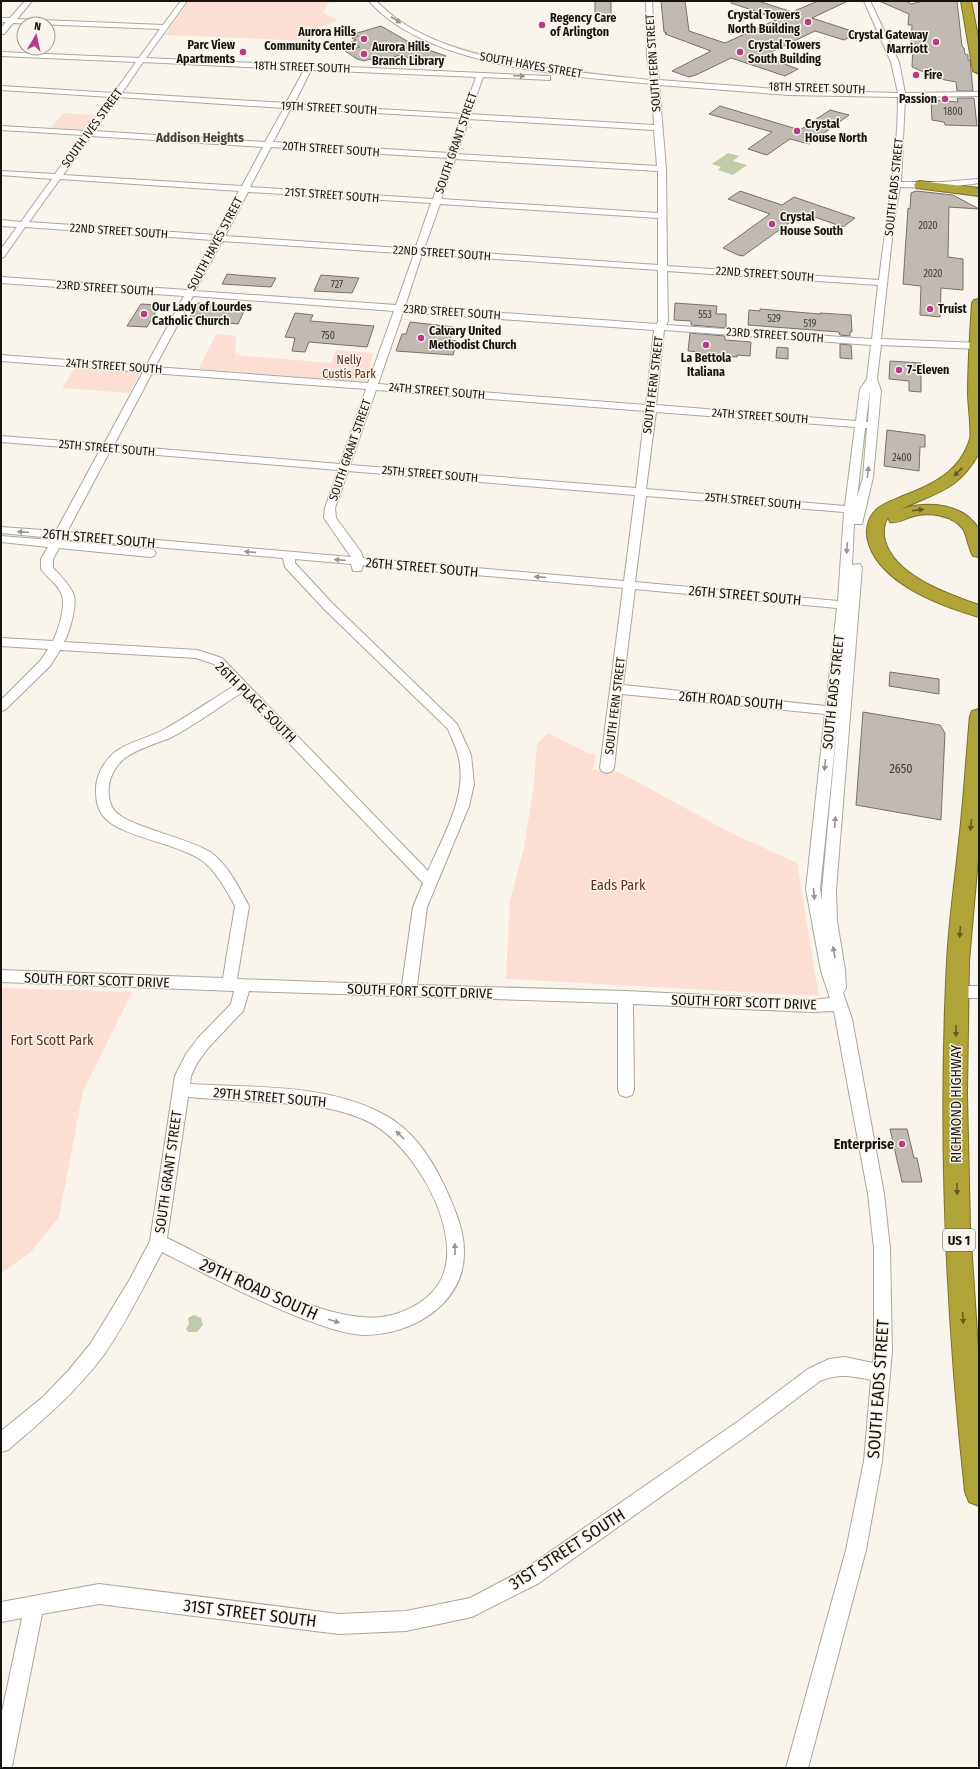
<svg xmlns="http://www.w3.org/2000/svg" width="980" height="1769" font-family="'Fira Sans Condensed',sans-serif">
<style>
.green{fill:#fcded2}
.water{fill:#c0cca8}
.building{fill:#c1bab3;stroke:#78716b}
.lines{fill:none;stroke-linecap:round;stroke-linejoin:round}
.minor-casing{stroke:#aaa69e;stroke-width:2}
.highway-casing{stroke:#7a712a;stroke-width:2}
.minor{fill:#fff;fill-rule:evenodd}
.highway{fill:#b0a337;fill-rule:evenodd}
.oneway{fill:#969594}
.oneway2{fill:#625c24}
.poi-dot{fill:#b83b8b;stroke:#f9f5ec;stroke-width:1.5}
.labels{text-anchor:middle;stroke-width:3;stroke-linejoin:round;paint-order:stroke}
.far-number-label{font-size:10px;fill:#403e3a}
.far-poi-label{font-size:12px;font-weight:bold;fill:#151411;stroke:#f9f5ec;text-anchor:start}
.far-street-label{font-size:12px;fill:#151411;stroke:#f9f5ec}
.far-park-label{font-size:12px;fill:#612f18;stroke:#f9f5ec}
.number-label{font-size:12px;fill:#403e3a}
.far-neighbourhood-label{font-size:13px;font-weight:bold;fill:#44413a;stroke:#f9f5ec}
.shield{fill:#f9f5ec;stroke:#595853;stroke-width:1}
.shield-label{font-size:13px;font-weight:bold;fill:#151411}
.street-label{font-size:14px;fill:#151411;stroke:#f9f5ec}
.park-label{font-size:14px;fill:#612f18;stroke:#f9f5ec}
.poi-label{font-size:14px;font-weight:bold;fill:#151411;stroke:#f9f5ec;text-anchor:end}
.near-street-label{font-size:17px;fill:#151411;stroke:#f9f5ec}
</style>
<rect width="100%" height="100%" fill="#f9f5ec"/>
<path class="green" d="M189,1H330L323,13L337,19L335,22L319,27L328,33L315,32L311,41L165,35Z
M969,1H979V53Z
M454,45L491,56L527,64L639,78L537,67L489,57L453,46Z
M63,113L95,115L84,130L51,128Z
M216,334L236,336L235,355L331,363L336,350L374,353L364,382L199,369Z
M75,368L140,373L129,393L62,388Z
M548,733L590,754L596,755L593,769L619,772L729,832L797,863L819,996L506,979L510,901L524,848L534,784L537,744Z
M1,988L132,992L83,1091L59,1217L30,1253L1,1273Z"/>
<path class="water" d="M728,153L739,156L733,161L747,165L733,175L718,170L721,167L712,164Z
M194,1315L201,1318L203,1325L197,1332H188L186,1329L189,1324L188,1318Z"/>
<path class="building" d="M595,1H611V19L595,18Z
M661,1H685L689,31L725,43L778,19L731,3V1H758L792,12L818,1H848L812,18L858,33L844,40L815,31L763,56L798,69L785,76L731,58L696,75L689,77L672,71L711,51L665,34L667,33L664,32Z
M879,1H906L911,4L923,1H957L962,46L964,48L965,54L968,55V60H970L973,91H957L956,82L940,79L912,67L913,44L911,43L912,25H908L909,14Z
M381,26L414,45L446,56L427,65L401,55L374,62L370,59L364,61L357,59L345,51L360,47L351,42L356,40L352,38L358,36L354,34Z
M957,98H974L977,126L945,125L944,122L932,120L931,100L958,102Z
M720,106L800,130L830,110L849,115L809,144L790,139L767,155L748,149L772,132L709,114Z
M740,191L782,205L794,197L855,218L843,227L803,213L743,256L738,255L723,248L770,214L728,199Z
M916,191L953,195L979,209L949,207L948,257L963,259V290L941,288L940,317L920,315L921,286L903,284L908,208L910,209L911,193Z
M227,274L237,275L276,278L271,287L222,284Z
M321,275L359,278L352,293L314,291Z
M197,303L223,305L246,307L238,324L189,319Z
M675,303L717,306L716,314H726V328L691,325V321L674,320Z
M141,304L157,305L155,310H157L147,327L127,326Z
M760,309L820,314V313L851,315L852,332H850V336L840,335L839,332L748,325L749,310L760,311Z
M295,313L313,315L310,321L374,326L367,347L309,342L305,352L292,351L295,338L285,337Z
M410,322L454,327L450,340L457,341L453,355L396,351L402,334H406Z
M690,333L725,336V340L751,342L750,356L737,355V357L701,355L700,352L688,351Z
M840,344L851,345L852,359L840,358Z
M777,347L788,348V359L776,358Z
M890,361L921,363V392L909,391V381L889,379Z
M887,430L925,435V447H920L919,471L884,466Z
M890,672L939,679V694L889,686Z
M863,712L940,725L945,733L941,820L856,805Z
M890,1129H907L914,1158H917L922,1182H902Z"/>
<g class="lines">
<defs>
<path id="minor" d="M25,1H32L17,19L163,25L181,1H187L146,58L547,76H550V80L483,77L470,114L654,125L652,84C570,76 426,67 369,1H376C383,7 390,14 397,19C459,64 575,72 651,80L647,56L646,1H652L655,56L659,80L789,90L898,93L891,62L864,1H870L899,62L905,93L979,92V96L905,97L901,182H942L979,179V183L942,188L900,187L894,220L881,339L979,343V349L881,345L877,379L881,391L873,477L862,524H854L852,565L860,564L862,567L836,890L837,921L845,970L846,988L843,993L852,1019L884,1194L890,1248L892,1352L882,1461L866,1550L808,1768H786L846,1550L864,1461L871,1380C853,1376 838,1373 820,1381L752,1432L539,1583L472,1617L406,1631L339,1634L99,1604L42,1614L12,1766L11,1768H1V1716L22,1618L1,1622V1602L99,1584L339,1614L406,1611L470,1598L525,1569L740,1420L808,1369L829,1359L845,1357L873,1363L874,1352V1248L868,1194L834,1011L811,1012L633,1004L634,1090L632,1095L626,1097L620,1095L618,1090V1003L249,991L243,1011L208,1048L197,1063L191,1076L190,1084C254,1088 324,1083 383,1114C412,1129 430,1156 444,1185C453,1205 464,1228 464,1251C465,1304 412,1335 364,1335C342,1334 321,1325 301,1318C253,1299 207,1275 162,1252C144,1286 125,1325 103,1356C76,1392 42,1421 8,1450L1,1452V1431L43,1397L68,1371L91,1343L130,1279L150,1241L175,1076L186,1054L198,1038L231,1004L234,991L1,982V970L223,978L235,906C226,890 216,870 201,860C177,843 121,837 104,817C98,810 96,800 96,792C95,777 104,761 115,752C130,741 149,738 165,729C188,716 211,700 234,686L214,664L196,658L60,650L50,666L5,710L1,711V700L41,660L48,649L1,646V638L53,641C58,631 67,604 61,593C57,583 47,578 41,569V559L48,547L1,542V536L51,540L53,538L1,533V527L56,531L100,450L1,442V436L104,444L143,372L1,361V355L146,366L184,296L1,283V277L187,290L213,240L25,227L4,257L1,258V249L17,227L1,226V220L21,222L52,179L1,175V171L55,174L83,135L1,130V126L86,131L111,97L1,90V86L114,93L136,62L1,56V52L139,58L160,29L13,23L4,34H1V28L6,22H1V18H10ZM143,62L304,70L286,103L122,93ZM311,70L476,77L463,114L294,104ZM659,85L789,95L898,97C898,159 886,219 879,280L667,266L666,169ZM118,97L284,108L265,142L94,131ZM291,108L461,118L449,153L273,142ZM469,119L654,130L657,166L457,154ZM91,136L263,147L242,186L63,175ZM271,147L447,158L433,199L250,187ZM455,159L658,171V213L441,199ZM60,179L239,191L216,235L29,222ZM248,192L431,203L415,249L225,236ZM440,204L658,218V265L424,249ZM222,241L414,254L396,305L195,291ZM422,254L658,270V321L657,324L405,306ZM667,271L878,285L872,339L666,325L668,321ZM193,296L394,311L368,383L155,367ZM403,312L654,330L646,405L378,384ZM664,330L871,345L867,379L860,389L856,421L656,405ZM152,373L366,389L340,464L114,445ZM870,389L868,422H866ZM376,390L645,411L636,488L350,465ZM656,412L855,427L845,506L646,489ZM865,428H867L863,477L857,498ZM110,451L338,470L325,508L324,518L351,557L67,532ZM348,471L635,495L624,581L363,558L361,552L336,518L335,508ZM646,496L844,512L838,601L635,582ZM63,539L283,558L285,567L325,610L448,729C451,737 456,746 458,755C469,794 443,836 428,871L222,658L197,650L64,642C70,631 78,604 73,593C68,583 60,575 53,568V559L59,548L150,557L154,556L156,553L154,550L150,549L62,541ZM295,559L351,564L353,571H361L363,565L623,588L600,768L602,771L607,773L612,771L614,768L622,694L825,714L806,889L821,971L830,998L811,1000L625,991L417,985L427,907L469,806L474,784L471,755L457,724L333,604L295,563ZM635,589L837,608L826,706L623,685ZM241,693L423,883L413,907L402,985L237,979L249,906C239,888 228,864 210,852C189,838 125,826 114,810C109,803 108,794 109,786C110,776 116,765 125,758C139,748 156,744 172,737C195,725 219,707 241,693ZM838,716L822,890V901L820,889ZM188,1097C211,1099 235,1100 259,1102C297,1104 336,1105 371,1123C412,1145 458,1222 445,1269C438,1297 407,1314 381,1317C322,1324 221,1264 167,1238Z
M957,986H979V998H957L952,996L950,992L952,988Z"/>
<path id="highway" d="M961,1H971L979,42V74L973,71Z
M920,181L979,188V196L916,188L914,185L916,182Z
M979,299V453C958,491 937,492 901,509C928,501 963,503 979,529V557L973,556C968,548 968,537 963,529C953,515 929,512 914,516C904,518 900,524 890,522L888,517C883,525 883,533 885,541C895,576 948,594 979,605V617C941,606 879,583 868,541C865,530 868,518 876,510C883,503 894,500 903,496C932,485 960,472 970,439C972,434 968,403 968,394C968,364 970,333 972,303L974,300Z
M979,709V848L969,961L967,1094L970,1227L979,1363V1506L969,1502L965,1492C946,1316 938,1139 947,961C949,921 955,881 959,841C964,799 966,758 970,716L972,711Z"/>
</defs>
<use href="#minor" class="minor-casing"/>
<use href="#highway" class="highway-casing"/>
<use href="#minor" class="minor"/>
<use href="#highway" class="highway"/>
</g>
<defs><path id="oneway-solid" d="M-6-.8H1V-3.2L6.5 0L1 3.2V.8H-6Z"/></defs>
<g class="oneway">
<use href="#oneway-solid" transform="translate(396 20) rotate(33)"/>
<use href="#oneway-solid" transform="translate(519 76) rotate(2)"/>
<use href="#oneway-solid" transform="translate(868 472) rotate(-84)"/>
<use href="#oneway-solid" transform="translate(23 532) rotate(-175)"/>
<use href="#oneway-solid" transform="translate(847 548) rotate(94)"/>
<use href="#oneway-solid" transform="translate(250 552) rotate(-175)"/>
<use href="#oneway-solid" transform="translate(340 560) rotate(-175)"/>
<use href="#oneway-solid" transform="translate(540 577) rotate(-175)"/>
<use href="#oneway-solid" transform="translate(825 765) rotate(96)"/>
<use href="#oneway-solid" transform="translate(835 822) rotate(-85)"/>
<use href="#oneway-solid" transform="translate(814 894) rotate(84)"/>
<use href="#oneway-solid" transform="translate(834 952) rotate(-100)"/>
<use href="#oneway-solid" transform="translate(400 1135) rotate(-135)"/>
<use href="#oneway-solid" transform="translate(455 1249) rotate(-91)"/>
<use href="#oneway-solid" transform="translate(334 1321) rotate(17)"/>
</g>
<g class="oneway2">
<use href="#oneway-solid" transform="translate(958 472) rotate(136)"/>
<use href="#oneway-solid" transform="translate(918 510) rotate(-7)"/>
<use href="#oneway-solid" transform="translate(971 825) rotate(96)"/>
<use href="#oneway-solid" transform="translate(960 932) rotate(94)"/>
<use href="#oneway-solid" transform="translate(956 1031) rotate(91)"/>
<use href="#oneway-solid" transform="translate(957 1189) rotate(88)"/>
<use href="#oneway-solid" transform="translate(963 1318) rotate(86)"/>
</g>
<g class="poi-dot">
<circle cx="808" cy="22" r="4"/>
<circle cx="542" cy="25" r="4"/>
<circle cx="364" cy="39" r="4"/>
<circle cx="936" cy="42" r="4"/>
<circle cx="243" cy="52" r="4"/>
<circle cx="740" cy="52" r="4"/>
<circle cx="364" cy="54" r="4"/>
<circle cx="916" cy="75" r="4"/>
<circle cx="945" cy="99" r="4"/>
<circle cx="797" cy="131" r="4"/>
<circle cx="772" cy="224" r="4"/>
<circle cx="930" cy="309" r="4"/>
<circle cx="144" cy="314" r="4"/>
<circle cx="421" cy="338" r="4"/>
<circle cx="706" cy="345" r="4"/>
<circle cx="899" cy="370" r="4"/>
<circle cx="902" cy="1144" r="4"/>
</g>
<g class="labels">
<g class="far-number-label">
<text x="953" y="115">1800</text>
<text x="928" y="229">2020</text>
<text x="933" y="277">2020</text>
<text x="337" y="288">727</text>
<text x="705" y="318">553</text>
<text x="774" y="322">529</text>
<text x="810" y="327">519</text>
<text x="328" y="339">750</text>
<text x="902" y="461">2400</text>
</g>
<g class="far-poi-label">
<text x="800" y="19" text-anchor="end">Crystal Towers<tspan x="800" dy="14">North Building</tspan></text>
<text x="550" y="22">Regency Care<tspan x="550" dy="14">of Arlington</tspan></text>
<text x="356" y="36" text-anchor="end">Aurora Hills<tspan x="356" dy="14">Community Center</tspan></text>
<text x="928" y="39" text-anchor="end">Crystal Gateway<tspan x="928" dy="14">Marriott</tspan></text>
<text x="235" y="49" text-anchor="end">Parc View<tspan x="235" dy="14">Apartments</tspan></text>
<text x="748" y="49">Crystal Towers<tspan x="748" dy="14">South Building</tspan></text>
<text x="372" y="51">Aurora Hills<tspan x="372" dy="14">Branch Library</tspan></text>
<text x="924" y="79">Fire</text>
<text x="937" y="103" text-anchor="end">Passion</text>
<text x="805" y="128">Crystal<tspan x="805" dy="14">House North</tspan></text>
<text x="780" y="221">Crystal<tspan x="780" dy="14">House South</tspan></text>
<text x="152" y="311">Our Lady of Lourdes<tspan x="152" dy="14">Catholic Church</tspan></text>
<text x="938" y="313">Truist</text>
<text x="429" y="335">Calvary United<tspan x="429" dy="14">Methodist Church</tspan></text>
<text x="706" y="362" text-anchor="middle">La Bettola<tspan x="706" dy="14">Italiana</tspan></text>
<text x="907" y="374">7-Eleven</text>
</g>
<g class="far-street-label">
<text transform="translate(653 63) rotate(-94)" y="4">SOUTH FERN STREET</text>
<text transform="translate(531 65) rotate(10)" y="4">SOUTH HAYES STREET</text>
<text transform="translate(302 67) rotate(2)" y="4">18TH STREET SOUTH</text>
<text transform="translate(817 88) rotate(2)" y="4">18TH STREET SOUTH</text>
<text transform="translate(329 108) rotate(3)" y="4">19TH STREET SOUTH</text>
<text transform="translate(92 128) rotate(-54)" y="4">SOUTH IVES STREET</text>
<text transform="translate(456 143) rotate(-71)" y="4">SOUTH GRANT STREET</text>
<text transform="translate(331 149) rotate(4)" y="4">20TH STREET SOUTH</text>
<text transform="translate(894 187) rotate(-84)" y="4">SOUTH EADS STREET</text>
<text transform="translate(332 195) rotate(4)" y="4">21ST STREET SOUTH</text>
<text transform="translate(119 231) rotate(4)" y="4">22ND STREET SOUTH</text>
<text transform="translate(215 244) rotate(-62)" y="4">SOUTH HAYES STREET</text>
<text transform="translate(442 253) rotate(4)" y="4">22ND STREET SOUTH</text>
<text transform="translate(765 274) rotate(4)" y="4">22ND STREET SOUTH</text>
<text transform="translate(105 288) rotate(4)" y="4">23RD STREET SOUTH</text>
<text transform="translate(452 312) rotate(4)" y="4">23RD STREET SOUTH</text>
<text transform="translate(775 335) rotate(4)" y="4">23RD STREET SOUTH</text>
<text transform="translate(114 366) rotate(4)" y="4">24TH STREET SOUTH</text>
<text transform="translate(653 385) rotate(-83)" y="4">SOUTH FERN STREET</text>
<text transform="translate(437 391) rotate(5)" y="4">24TH STREET SOUTH</text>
<text transform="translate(760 416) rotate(4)" y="4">24TH STREET SOUTH</text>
<text transform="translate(107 448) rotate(5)" y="4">25TH STREET SOUTH</text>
<text transform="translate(350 450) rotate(-71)" y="4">SOUTH GRANT STREET</text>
<text transform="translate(430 474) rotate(5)" y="4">25TH STREET SOUTH</text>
<text transform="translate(753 501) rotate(5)" y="4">25TH STREET SOUTH</text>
<text transform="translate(615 706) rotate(-83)" y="4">SOUTH FERN STREET</text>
</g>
<g class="far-park-label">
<text x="349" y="364">Nelly<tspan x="349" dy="14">Custis Park</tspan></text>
</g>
<g class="number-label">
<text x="901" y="773">2650</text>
</g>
<g class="far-neighbourhood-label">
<text x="200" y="142">Addison Heights</text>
</g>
<rect class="shield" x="943" y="1229" width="32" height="22" rx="3"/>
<g class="shield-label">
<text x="959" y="1245">US 1</text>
</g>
<g class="street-label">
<text transform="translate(99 538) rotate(5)" y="5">26TH STREET SOUTH</text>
<text transform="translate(422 567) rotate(5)" y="5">26TH STREET SOUTH</text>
<text transform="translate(745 595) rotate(5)" y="5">26TH STREET SOUTH</text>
<text transform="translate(833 692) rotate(-84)" y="5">SOUTH EADS STREET</text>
<text transform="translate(731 700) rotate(5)" y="5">26TH ROAD SOUTH</text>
<text transform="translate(256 702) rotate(45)" y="5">26TH PLACE SOUTH</text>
<text transform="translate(97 980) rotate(2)" y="5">SOUTH FORT SCOTT DRIVE</text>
<text transform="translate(420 991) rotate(2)" y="5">SOUTH FORT SCOTT DRIVE</text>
<text transform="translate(744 1002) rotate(2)" y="5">SOUTH FORT SCOTT DRIVE</text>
<text transform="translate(270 1097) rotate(5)" y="5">29TH STREET SOUTH</text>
<text transform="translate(956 1104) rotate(-90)" y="5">RICHMOND HIGHWAY</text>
<text transform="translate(168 1172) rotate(-82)" y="5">SOUTH GRANT STREET</text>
</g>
<g class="park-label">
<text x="618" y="890">Eads Park</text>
<text x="52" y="1045">Fort Scott Park</text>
</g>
<g class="poi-label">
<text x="894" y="1149">Enterprise</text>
</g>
<g class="near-street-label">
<text transform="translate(259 1289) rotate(24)" y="6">29TH ROAD SOUTH</text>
<text transform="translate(878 1389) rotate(-86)" y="6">SOUTH EADS STREET</text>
<text transform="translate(567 1549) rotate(-33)" y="6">31ST STREET SOUTH</text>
<text transform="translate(250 1613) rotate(7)" y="6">31ST STREET SOUTH</text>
</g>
</g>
<rect width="980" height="1769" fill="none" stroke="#151411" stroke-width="4"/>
<g transform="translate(36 36) rotate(9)"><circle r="19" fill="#f9f5ec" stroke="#9e9b94"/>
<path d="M0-3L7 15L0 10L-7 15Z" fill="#b83b8b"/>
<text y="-6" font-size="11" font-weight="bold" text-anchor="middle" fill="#151411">N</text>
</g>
</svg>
